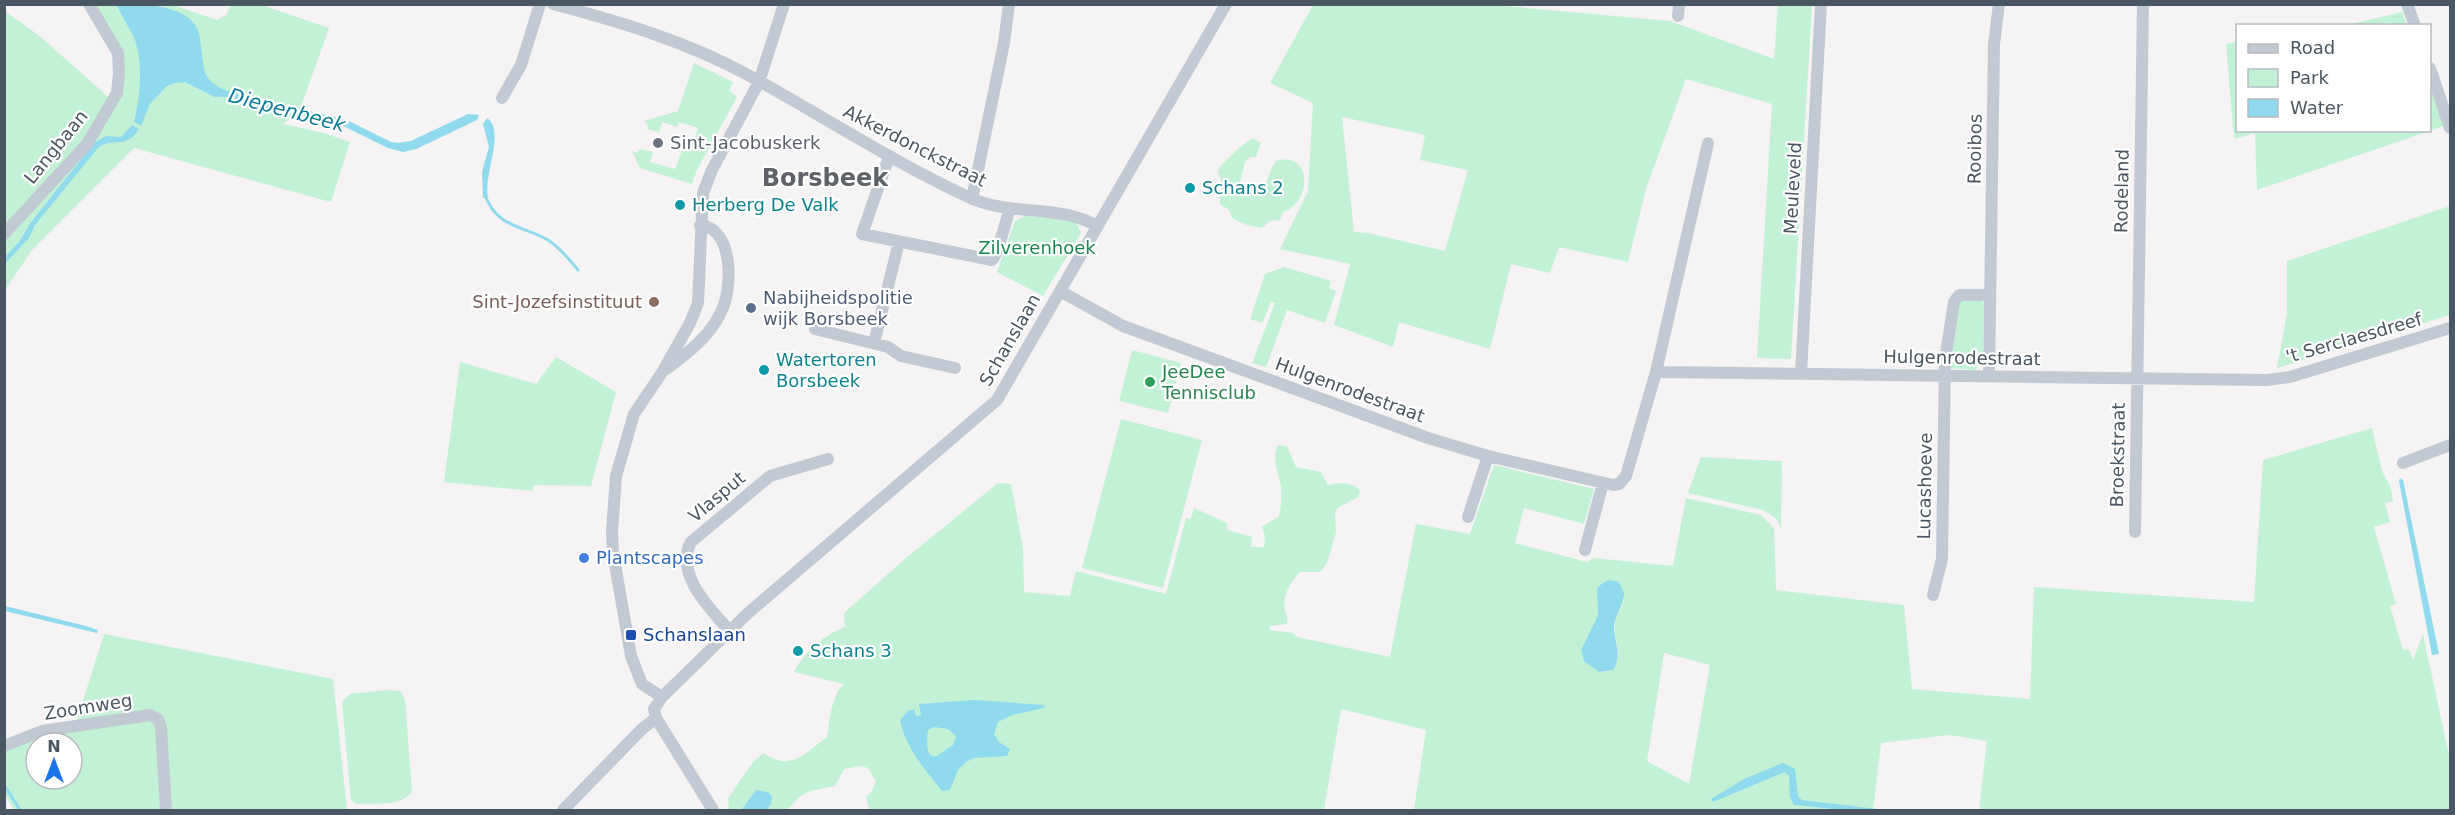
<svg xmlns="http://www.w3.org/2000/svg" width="2455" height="815" font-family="'DejaVu Sans',sans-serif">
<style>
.green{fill:#c3f1d5;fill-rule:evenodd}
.water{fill:#90daee;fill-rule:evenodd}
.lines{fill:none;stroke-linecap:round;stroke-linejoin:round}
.stream{stroke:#90daee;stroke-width:3}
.minor{stroke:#c1cad2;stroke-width:12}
.worship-dot{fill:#6b7280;stroke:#fff;stroke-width:2}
.culture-dot{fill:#0f9aa8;stroke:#fff;stroke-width:2}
.education-dot{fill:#8d6e63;stroke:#fff;stroke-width:2}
.service-dot{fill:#5c6f8a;stroke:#fff;stroke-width:2}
.leisure-dot{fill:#2e9e5b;stroke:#fff;stroke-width:2}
.shop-dot{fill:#3f7fe0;stroke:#fff;stroke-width:2}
.transit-dot{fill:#1a4fb4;stroke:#fff;stroke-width:2}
.labels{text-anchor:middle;stroke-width:4.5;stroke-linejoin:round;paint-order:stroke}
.worship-label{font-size:18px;fill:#5b616d;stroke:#fff;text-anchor:start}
.street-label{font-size:18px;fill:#4a5661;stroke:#fff}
.culture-label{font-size:18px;fill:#0d838f;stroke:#fff;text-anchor:start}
.park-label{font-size:18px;fill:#17864f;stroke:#fff}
.service-label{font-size:18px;fill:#4e5e75;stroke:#fff;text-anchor:start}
.education-label{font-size:18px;fill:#785e54;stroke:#fff;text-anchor:end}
.leisure-label{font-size:18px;fill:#27864d;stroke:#fff;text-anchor:start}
.shop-label{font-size:18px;fill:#366cbe;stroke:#fff;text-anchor:start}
.transit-label{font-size:18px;fill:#164399;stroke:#fff;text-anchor:start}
.water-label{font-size:20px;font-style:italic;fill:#0c7c9b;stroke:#fff}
.district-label{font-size:24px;font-weight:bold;fill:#5f6368;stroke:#fff}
</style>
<rect width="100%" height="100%" fill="#f5f3f3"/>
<path class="green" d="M1484,4L1670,21L1774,59L1778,5H1812L1791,359L1757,358L1772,104L1686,79L1646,189L1628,262L1559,247L1550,273L1511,264L1490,349L1399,322L1393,347L1334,325L1350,264L1280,249L1308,191L1313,103L1270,83L1313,5ZM1342,117L1425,135L1420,160L1468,170L1445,251L1368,233L1354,232Z
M96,5H173L217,20L226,15L231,5H262L329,28L299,112L283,124L324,133L350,142L331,202L134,148L32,250L5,290V11L41,37L116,104L123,84Z
M2402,12L2407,25H2347Z
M2237,42L2238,130H2430V86L2444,126L2257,190L2255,133L2234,139L2226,44Z
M694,63L733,82L729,90L737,97L697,170L692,184L640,168L632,151L637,153L639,149L653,152L650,162L675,169L687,137L695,139L698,128L679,122L677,127L662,122L659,132L647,129L648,125L644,121L678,111Z
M1253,138L1261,143L1256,157H1250L1245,162L1240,183L1247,190L1260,191C1268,182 1269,171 1276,161C1313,150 1312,203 1283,212L1280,220L1269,221L1262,228L1247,225L1233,219L1229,210L1220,204C1219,196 1222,188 1221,180C1220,176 1218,175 1218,171C1220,164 1246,141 1253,138Z
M2450,206V315L2277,368L2287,313V261Z
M1025,216L1075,219L1081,233L1043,296L997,272L1015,221Z
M1284,267L1331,281L1329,288L1336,291L1325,323L1287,310L1266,367L1252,363L1275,303L1271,302L1262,323L1250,319L1265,274Z
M1957,301H1983L1984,305L1983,360L1975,370L1949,368Z
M1132,350L1181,363L1168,413L1119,401Z
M556,357L616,392L591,486L533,485V491L444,482L460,362L536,384Z
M1121,419L1202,440L1163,588L1082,568Z
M2372,428L2382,471L2391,488L2393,501L2385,503L2390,522L2374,527L2396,604L2390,606L2403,650L2409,649L2413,660L2423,634L2450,760V810H1979L1987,741L1950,735L1881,743L1873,810H1414L1426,730L1341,709L1324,810H869L866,797L872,791L876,781L868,768L861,766L844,769L835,786C809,792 805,788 788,810H767L771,804L752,795L741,810H729L728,798L753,762L763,753C791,772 804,754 827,737C830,721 831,695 844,684L794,672C806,650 822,636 845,627L844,613L906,558L998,483L1011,484L1023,548L1024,592L1070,596L1076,571L1166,594L1186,518L1191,519L1194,508L1227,523V530L1252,537L1251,547H1264L1265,536L1262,527L1279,516C1281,507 1282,497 1281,487C1279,474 1271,457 1278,445L1287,446L1296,467L1321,472L1328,485C1341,483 1350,481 1360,490L1358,497L1339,507L1335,512L1336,532L1327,563L1320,572H1300C1291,583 1282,594 1285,609C1286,615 1288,618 1287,624L1270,626L1269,630L1293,633L1297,637L1390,657L1416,524L1470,534L1494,465L1594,489L1584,524L1524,508L1515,543L1587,562L1594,558L1673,566L1686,498L1761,515L1774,528L1776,590L1904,605L1912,689L2030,699L2034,587L2254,602L2263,460ZM1610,580L1614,581L1624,600C1622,608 1616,615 1615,623C1612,641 1631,673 1599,672L1581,650L1598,615L1597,588ZM1664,653L1710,665L1689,784L1647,761Z
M1701,457L1782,461L1781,529L1776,518L1763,510L1688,493Z
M104,634L333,679L347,810H14L5,794V746L75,726ZM36,743H72V779H36Z
M387,690L400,691L405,699L412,792C401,807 373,803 356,804L351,800L342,702L350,694Z"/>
<path class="water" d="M117,5C140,4 192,3 199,34C201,42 203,70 206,75C215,90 236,94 252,98L250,105L227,97H215L185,82L174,83L166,87L150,104L141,126L134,122C140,96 144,64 134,38C129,26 121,16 117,5Z
M256,99L345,119L391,142L398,143L411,141L468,114L479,115L477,120L416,149L403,152L388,148L345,127L308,116H292L254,105Z
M487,118C506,131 483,175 488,197L483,198L482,172L489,147L483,124Z
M132,125L139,129C125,151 112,136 98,148L35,225L29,238L5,264V257L19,242L31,222L95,142L106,136L121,137Z
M2400,478L2403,480L2439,654L2432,655L2399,481Z
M1610,580L1619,582L1624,593C1624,605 1615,615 1614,626C1614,642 1623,656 1613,670L1599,672L1584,661L1581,650L1598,615L1597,588L1604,582Z
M5,606L86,626L98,630L97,633L5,611Z
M975,700L1045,705L1044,708L1012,715L998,722L994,734L999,742L1010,749L1007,756L974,758L966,762L958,770L950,790L942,791C926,771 905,747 900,720L908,711L914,709L916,716L921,715L919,704ZM934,727L948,729L956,736L953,745L935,757L930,755C926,748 927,738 928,730Z
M1783,763L1795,769L1798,796L1802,800L1886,810H1843L1794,805L1790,797L1789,776L1785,772L1713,802L1711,799L1744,779Z
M756,790L768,792L772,797L771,804L767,810H741Z"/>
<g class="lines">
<path class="stream" d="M485,195C497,228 522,225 548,240C559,247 570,260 578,270
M4,785L20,810"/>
<path class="minor" d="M553,4C621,22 688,42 750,76C808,108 865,144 924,175C940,183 956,192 973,199C1013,216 1059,204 1097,226
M2407,4L2415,26
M1678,16L1679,4
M2430,68L2450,128
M502,98L521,65L540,4
M889,157L862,234L992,260L997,252L1010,208
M972,199L1004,43L1009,4
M4,234L87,144L117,93L119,73L118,53L89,4
M1060,291L1123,326L1428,438L1488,456L1613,485L1619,484L1626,476L1656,372L2267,380L2290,377L2450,328
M815,329L888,347L901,356L955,368
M874,343L899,242
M666,369C687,354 710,336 721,312C733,289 734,228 700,225
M1656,372L1708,143
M1801,374L1821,4
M1989,376L1994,44L1999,4
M2403,463L2450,445
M1468,517L1488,456
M2135,532L2143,4
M1585,550L1603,483
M1933,595L1942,559L1945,360L1954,302L1959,295H1990
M729,630C710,609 674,573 691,542L770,476L828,459
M662,697L642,684L631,656L613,553L612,532L616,476L634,414L663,371L690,323L698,303L703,193L712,170L759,82L784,4
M4,746L42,731L150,715L158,719L161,727L166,810
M563,810L642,729L656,718
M713,810L656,718L654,709L662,697L747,614L997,400L1226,4"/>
</g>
<circle class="worship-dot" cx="658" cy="143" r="6"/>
<g class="culture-dot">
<circle cx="1190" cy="188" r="6"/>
<circle cx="680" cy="205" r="6"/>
<circle cx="764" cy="370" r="6"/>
<circle cx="798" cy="651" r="6"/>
</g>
<circle class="education-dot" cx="654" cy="302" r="6"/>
<circle class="service-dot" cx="751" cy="308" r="6"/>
<circle class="leisure-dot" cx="1150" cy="382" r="6"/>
<circle class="shop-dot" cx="584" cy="558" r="6"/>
<rect class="transit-dot" x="625" y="629" width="12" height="12" rx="3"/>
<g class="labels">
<g class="worship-label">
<text x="670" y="149">Sint-Jacobuskerk</text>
</g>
<g class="street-label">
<text transform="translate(915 146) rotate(27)" y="6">Akkerdonckstraat</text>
<text transform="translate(56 147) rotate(-51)" y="6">Langbaan</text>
<text transform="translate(1975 149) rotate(-89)" y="6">Rooibos</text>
<text transform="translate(1793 188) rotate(-87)" y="6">Meuleveld</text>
<text transform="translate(2122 191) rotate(-89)" y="6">Rodeland</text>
<text transform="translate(2354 338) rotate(-16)" y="6">'t Serclaesdreef</text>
<text transform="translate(1010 340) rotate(-60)" y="6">Schanslaan</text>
<text transform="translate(1962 358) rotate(1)" y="6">Hulgenrodestraat</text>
<text transform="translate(1350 390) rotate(20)" y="6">Hulgenrodestraat</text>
<text transform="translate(2118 455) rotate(-89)" y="6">Broekstraat</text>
<text transform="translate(1925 486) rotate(-89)" y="6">Lucashoeve</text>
<text transform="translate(717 497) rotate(-40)" y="6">Vlasput</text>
<text transform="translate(88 707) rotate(-9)" y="6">Zoomweg</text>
</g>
<g class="culture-label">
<text x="1202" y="194">Schans 2</text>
<text x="692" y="211">Herberg De Valk</text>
<text x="776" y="366">Watertoren<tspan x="776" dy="21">Borsbeek</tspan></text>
<text x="810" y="657">Schans 3</text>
</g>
<g class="park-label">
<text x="1037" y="254">Zilverenhoek</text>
</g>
<g class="service-label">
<text x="763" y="304">Nabijheidspolitie<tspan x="763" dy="21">wijk Borsbeek</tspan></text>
</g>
<g class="education-label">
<text x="642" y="308">Sint-Jozefsinstituut</text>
</g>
<g class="leisure-label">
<text x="1162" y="378">JeeDee<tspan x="1162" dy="21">Tennisclub</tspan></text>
</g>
<g class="shop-label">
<text x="596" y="564">Plantscapes</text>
</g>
<g class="transit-label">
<text x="643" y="641">Schanslaan</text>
</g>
<g class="water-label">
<text transform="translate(287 110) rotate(15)" y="7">Diepenbeek</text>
</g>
<g class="district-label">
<text x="825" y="186">Borsbeek</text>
</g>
</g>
<rect width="2455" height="815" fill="none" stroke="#4a5661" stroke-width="12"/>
<rect x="2236" y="24" width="195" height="108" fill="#ffffff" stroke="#b7bbc0" stroke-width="1.5"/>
<rect x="2248" y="44" width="30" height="9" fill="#c1cad2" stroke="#b7bbc0" stroke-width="1.5"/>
<text x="2290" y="54" font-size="18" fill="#4a5661">Road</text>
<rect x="2248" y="69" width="30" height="18" fill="#c3f1d5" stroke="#b7bbc0" stroke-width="1.5"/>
<text x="2290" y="84" font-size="18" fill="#4a5661">Park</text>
<rect x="2248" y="99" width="30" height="18" fill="#90daee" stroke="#b7bbc0" stroke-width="1.5"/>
<text x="2290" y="114" font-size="18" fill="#4a5661">Water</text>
<g transform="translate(54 761)"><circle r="28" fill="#ffffff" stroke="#b7bbc0" stroke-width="1.5"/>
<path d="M0-4.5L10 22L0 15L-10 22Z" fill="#1a73e8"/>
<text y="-9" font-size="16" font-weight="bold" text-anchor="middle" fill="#4a5661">N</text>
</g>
</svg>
